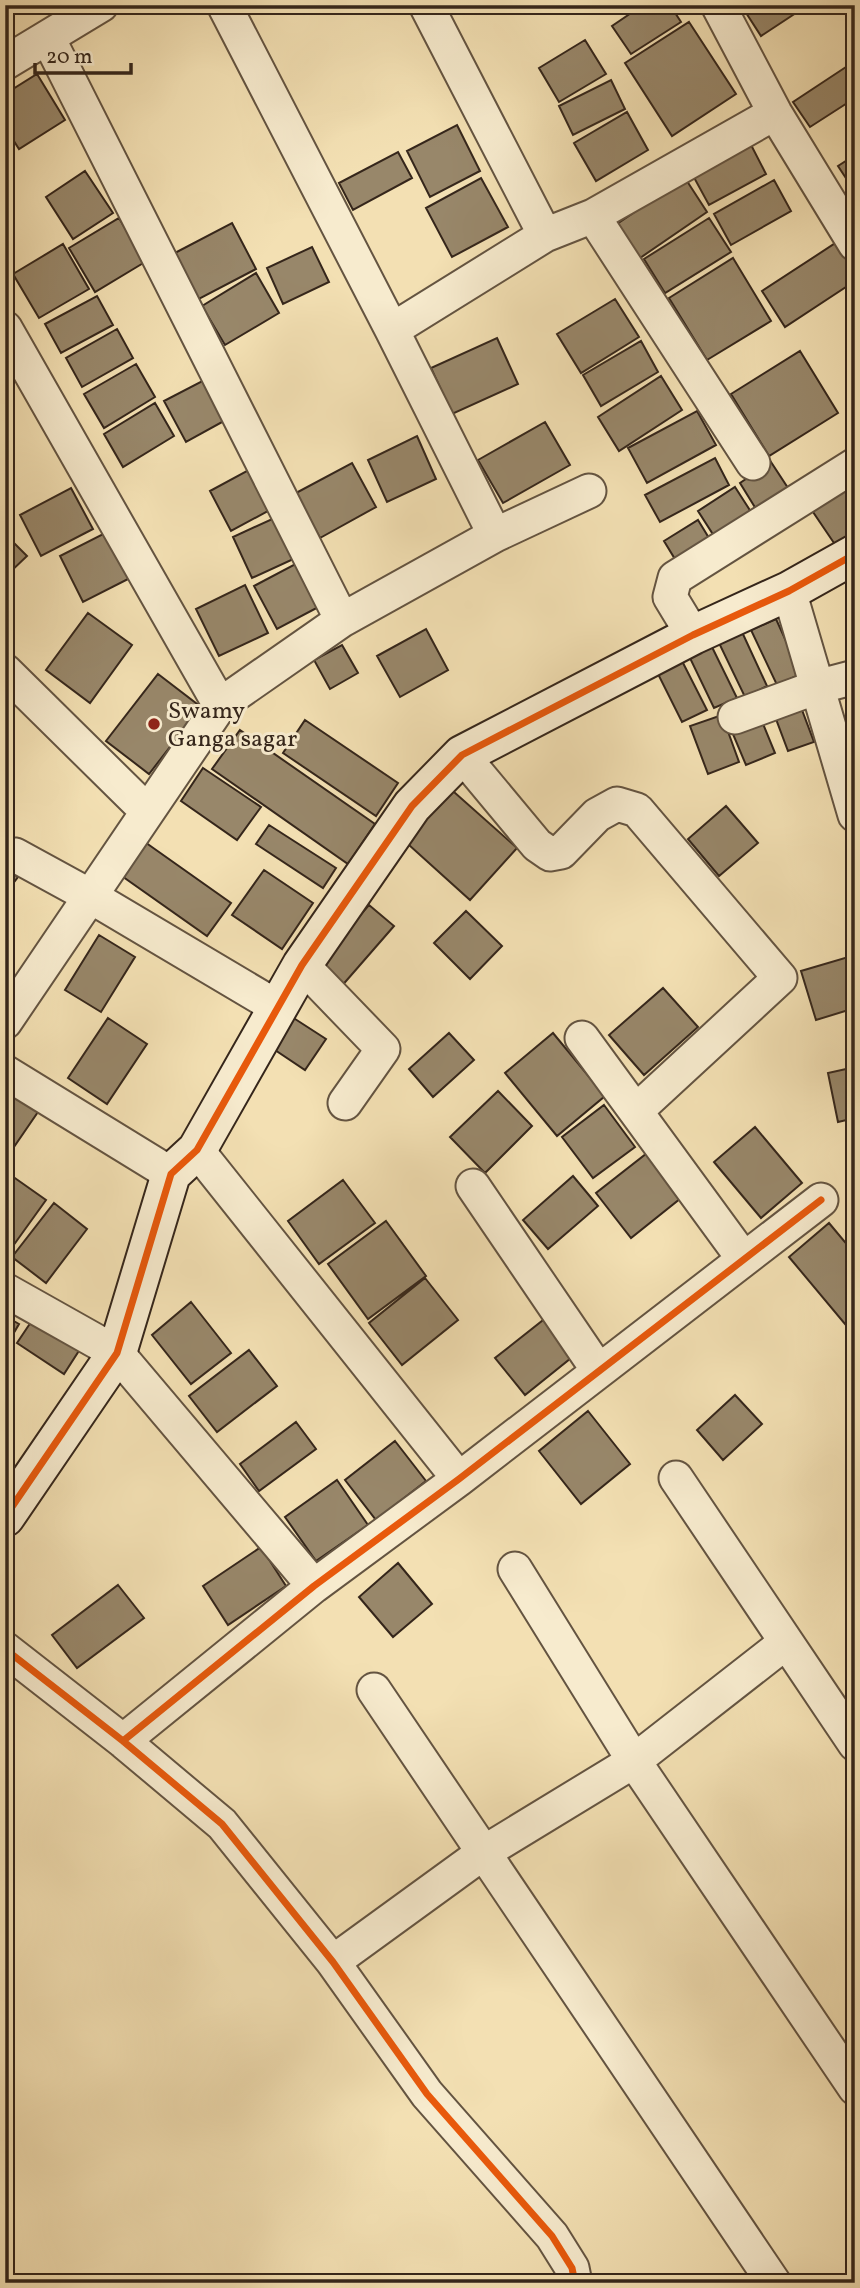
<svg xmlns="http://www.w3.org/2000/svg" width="860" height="2288" font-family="Vollkorn,serif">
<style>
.building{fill:#98876a;stroke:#35261b;stroke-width:2}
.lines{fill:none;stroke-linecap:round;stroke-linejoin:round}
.street-casing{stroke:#645441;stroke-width:37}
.secondary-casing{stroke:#35261b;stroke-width:42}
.street{stroke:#f7ebce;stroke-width:33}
.secondary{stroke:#f7ebce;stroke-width:38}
.cycleway-casing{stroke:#f7ebce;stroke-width:11}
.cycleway{stroke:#e8590c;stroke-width:7}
.poi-dot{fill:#8f2418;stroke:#f7ebce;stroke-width:2.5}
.labels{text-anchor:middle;stroke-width:6;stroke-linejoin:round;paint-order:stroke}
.poi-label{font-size:24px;fill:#35261b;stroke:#f7ebce;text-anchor:start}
</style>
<rect width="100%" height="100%" fill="#f3e0b3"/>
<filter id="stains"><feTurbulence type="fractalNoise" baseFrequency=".00286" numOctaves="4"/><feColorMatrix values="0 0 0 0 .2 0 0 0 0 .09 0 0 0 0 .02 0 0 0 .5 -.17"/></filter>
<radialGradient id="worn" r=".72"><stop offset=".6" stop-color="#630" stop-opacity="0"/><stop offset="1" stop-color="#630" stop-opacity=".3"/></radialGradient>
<path class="building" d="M141,5H160L145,13Z
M643,5H670L681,22L631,54L612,26Z
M741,5H808L761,36Z
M689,22L736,94L672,136L625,63Z
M585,40L606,74L559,102L539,68Z
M855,61V98L810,127L793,102Z
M37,74L65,120L19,149L5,127V94Z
M611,80L625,109L573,135L559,106Z
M627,112L648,150L596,181L574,143Z
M457,125L480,171L430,197L407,151Z
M749,141L766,174L709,205L691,172Z
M398,152L412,178L353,210L339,183Z
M855,155V192L838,166Z
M85,171L113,213L73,239L46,197Z
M481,178L508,227L452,257L426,208Z
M685,178L707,212L640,258L617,224Z
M774,180L791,211L731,245L714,214Z
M119,218L145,262L95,292L69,248Z
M709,218L731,252L665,293L644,259Z
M232,223L256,269L195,301L171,255Z
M837,242L855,271V281L785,327L762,291Z
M63,244L89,289L39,318L13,274Z
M312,247L329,282L283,304L267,268Z
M733,258L771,321L707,360L669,298Z
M256,273L279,313L225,345L202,306Z
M97,296L113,325L61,353L45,324Z
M615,299L639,337L581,373L557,334Z
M117,329L133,358L82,387L66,358Z
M497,338L518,384L452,414L431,368Z
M641,341L658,372L601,406L583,375Z
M800,351L838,413L769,456L731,394Z
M136,364L155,397L104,428L84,394Z
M212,376L233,416L186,442L164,401Z
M661,376L682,410L619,451L598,417Z
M155,403L174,436L123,467L104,434Z
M697,411L716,445L647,483L628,448Z
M545,422L570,465L503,503L478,460Z
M417,436L436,479L387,502L368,460Z
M715,458L729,485L660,522L645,495Z
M771,462L788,488L756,509L740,483Z
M352,463L376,507L320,538L296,493Z
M258,465L279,505L231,531L210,491Z
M846,485L855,498V534L836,546L811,509Z
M735,487L753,515L716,539L698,511Z
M71,488L93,529L41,556L20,515Z
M281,515L300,556L252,578L233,537Z
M698,520L712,543L678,564L664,541Z
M111,530L134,576L83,602L60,556Z
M5,534L27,556L5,577Z
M303,560L326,603L277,629L254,586Z
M245,585L268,633L219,656L196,609Z
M88,613L132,645L90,703L46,670Z
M776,619L801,674L777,685L751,630Z
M426,629L448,670L400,697L377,656Z
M742,632L767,686L745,697L719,643Z
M342,645L358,673L330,689L314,660Z
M711,645L737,698L714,708L689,656Z
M681,659L707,710L682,722L657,672Z
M158,674L201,707L149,774L106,741Z
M799,702L814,742L788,751L773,711Z
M759,714L775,753L746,765L730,727Z
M722,715L739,762L708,774L690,726Z
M305,720L398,783L376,816L283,753Z
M240,730L375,824L348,864L212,769Z
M203,768L261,807L237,840L181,801Z
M445,784L517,848L470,900L399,836Z
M726,806L758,843L719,876L688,839Z
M269,825L336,868L323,888L256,844Z
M142,840L231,903L207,936L119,874Z
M5,868L18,877L5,894Z
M264,870L313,903L282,949L232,915Z
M369,905L394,926L340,988L316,966Z
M466,911L502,946L470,979L434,943Z
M99,935L135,957L101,1012L65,990Z
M855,955V1008L816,1020L801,971Z
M663,988L698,1027L644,1075L609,1035Z
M292,1017L326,1039L305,1070L272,1048Z
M108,1018L147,1044L107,1104L68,1078Z
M449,1033L474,1060L433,1097L409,1069Z
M553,1033L605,1096L557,1136L505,1073Z
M855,1067V1118L838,1122L828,1073Z
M5,1085L40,1109L5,1160Z
M498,1091L532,1126L485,1173L450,1137Z
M604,1105L635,1147L593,1178L562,1137Z
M755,1127L802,1183L761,1218L714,1162Z
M651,1150L686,1194L631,1238L596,1193Z
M12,1176L46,1200L8,1253L5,1251V1185Z
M573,1176L598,1206L548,1249L523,1220Z
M343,1180L375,1223L319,1264L288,1221Z
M54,1203L87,1229L46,1283L12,1257Z
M386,1221L426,1276L368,1319L328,1264Z
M829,1223L855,1254V1336L789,1257Z
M425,1278L458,1320L402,1365L369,1323Z
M191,1302L231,1353L191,1384L152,1335Z
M5,1316L19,1324L5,1348Z
M35,1316L82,1346L64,1374L17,1343Z
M547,1317L576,1354L525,1395L495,1358Z
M249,1350L277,1386L217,1432L189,1396Z
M735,1395L762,1424L723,1460L697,1430Z
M588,1411L630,1464L581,1504L539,1451Z
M296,1422L316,1449L259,1491L240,1464Z
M395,1441L426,1481L376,1520L345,1480Z
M337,1480L368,1525L316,1561L285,1517Z
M261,1547L286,1586L228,1625L203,1586Z
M398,1563L432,1604L393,1637L359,1597Z
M118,1585L144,1618L77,1668L52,1635Z"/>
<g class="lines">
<defs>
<path id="street" d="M224,5L392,330L495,535
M426,5L545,235
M718,5L775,113L855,244
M48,38L342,620
M5,63L101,5
M593,216L753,463
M5,328L220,705
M392,330L545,235L593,216L775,113
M789,591L855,815
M693,635L670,597L675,578L855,465
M5,671L147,811
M735,717L817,687L855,677
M462,755L537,845L550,854L561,852L597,815L617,804L637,810L780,978L636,1111
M15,855L90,896L277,1007
M302,965L383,1049L345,1103
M5,1022L220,705L342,620L495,535L589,491
M582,1038L743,1258
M5,1072L171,1174
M197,1150L459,1479
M473,1186L598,1370
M5,1290L117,1353L314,1586
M676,1478L855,1744
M515,1569L634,1761L855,2088
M5,1649L123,1741L222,1824L333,1962L427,2094L552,2236L572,2268L575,2283
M374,1690L774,2283
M123,1741L314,1586L459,1479L821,1200
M333,1962L483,1853L634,1761L785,1643"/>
<path id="secondary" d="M5,1517L117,1353L171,1174L197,1150L302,965L412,806L462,755L693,635L789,591L855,554"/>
</defs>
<use href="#street" class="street-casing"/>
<use href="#secondary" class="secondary-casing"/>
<use href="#street" class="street"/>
<use href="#secondary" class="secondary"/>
<defs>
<path id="cycleway" d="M5,1517L117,1353L171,1174L197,1150L302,965L412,806L462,755L693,635L789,591L855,554
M5,1649L123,1741L222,1824L333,1962L427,2094L552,2236L572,2268L575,2283
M123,1741L314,1586L459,1479L821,1200"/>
</defs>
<use href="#cycleway" class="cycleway-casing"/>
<use href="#cycleway" class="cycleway"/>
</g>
<circle class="poi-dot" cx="154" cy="724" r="7"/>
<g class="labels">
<g class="poi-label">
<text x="168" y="718">Swamy<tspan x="168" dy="28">Ganga sagar</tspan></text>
</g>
</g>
<rect width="860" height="2288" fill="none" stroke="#f3e0b3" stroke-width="28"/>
<rect x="7" y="7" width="846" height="2274" fill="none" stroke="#35261b" stroke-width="3.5"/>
<rect x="14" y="14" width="832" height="2260" fill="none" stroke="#35261b" stroke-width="2"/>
<path d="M35 63v10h96v-10" fill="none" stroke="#35261b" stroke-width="3.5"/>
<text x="46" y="63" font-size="21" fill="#35261b" stroke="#f7ebce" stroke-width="5" paint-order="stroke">20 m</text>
<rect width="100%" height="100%" filter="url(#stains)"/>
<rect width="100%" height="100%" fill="url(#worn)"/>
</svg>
